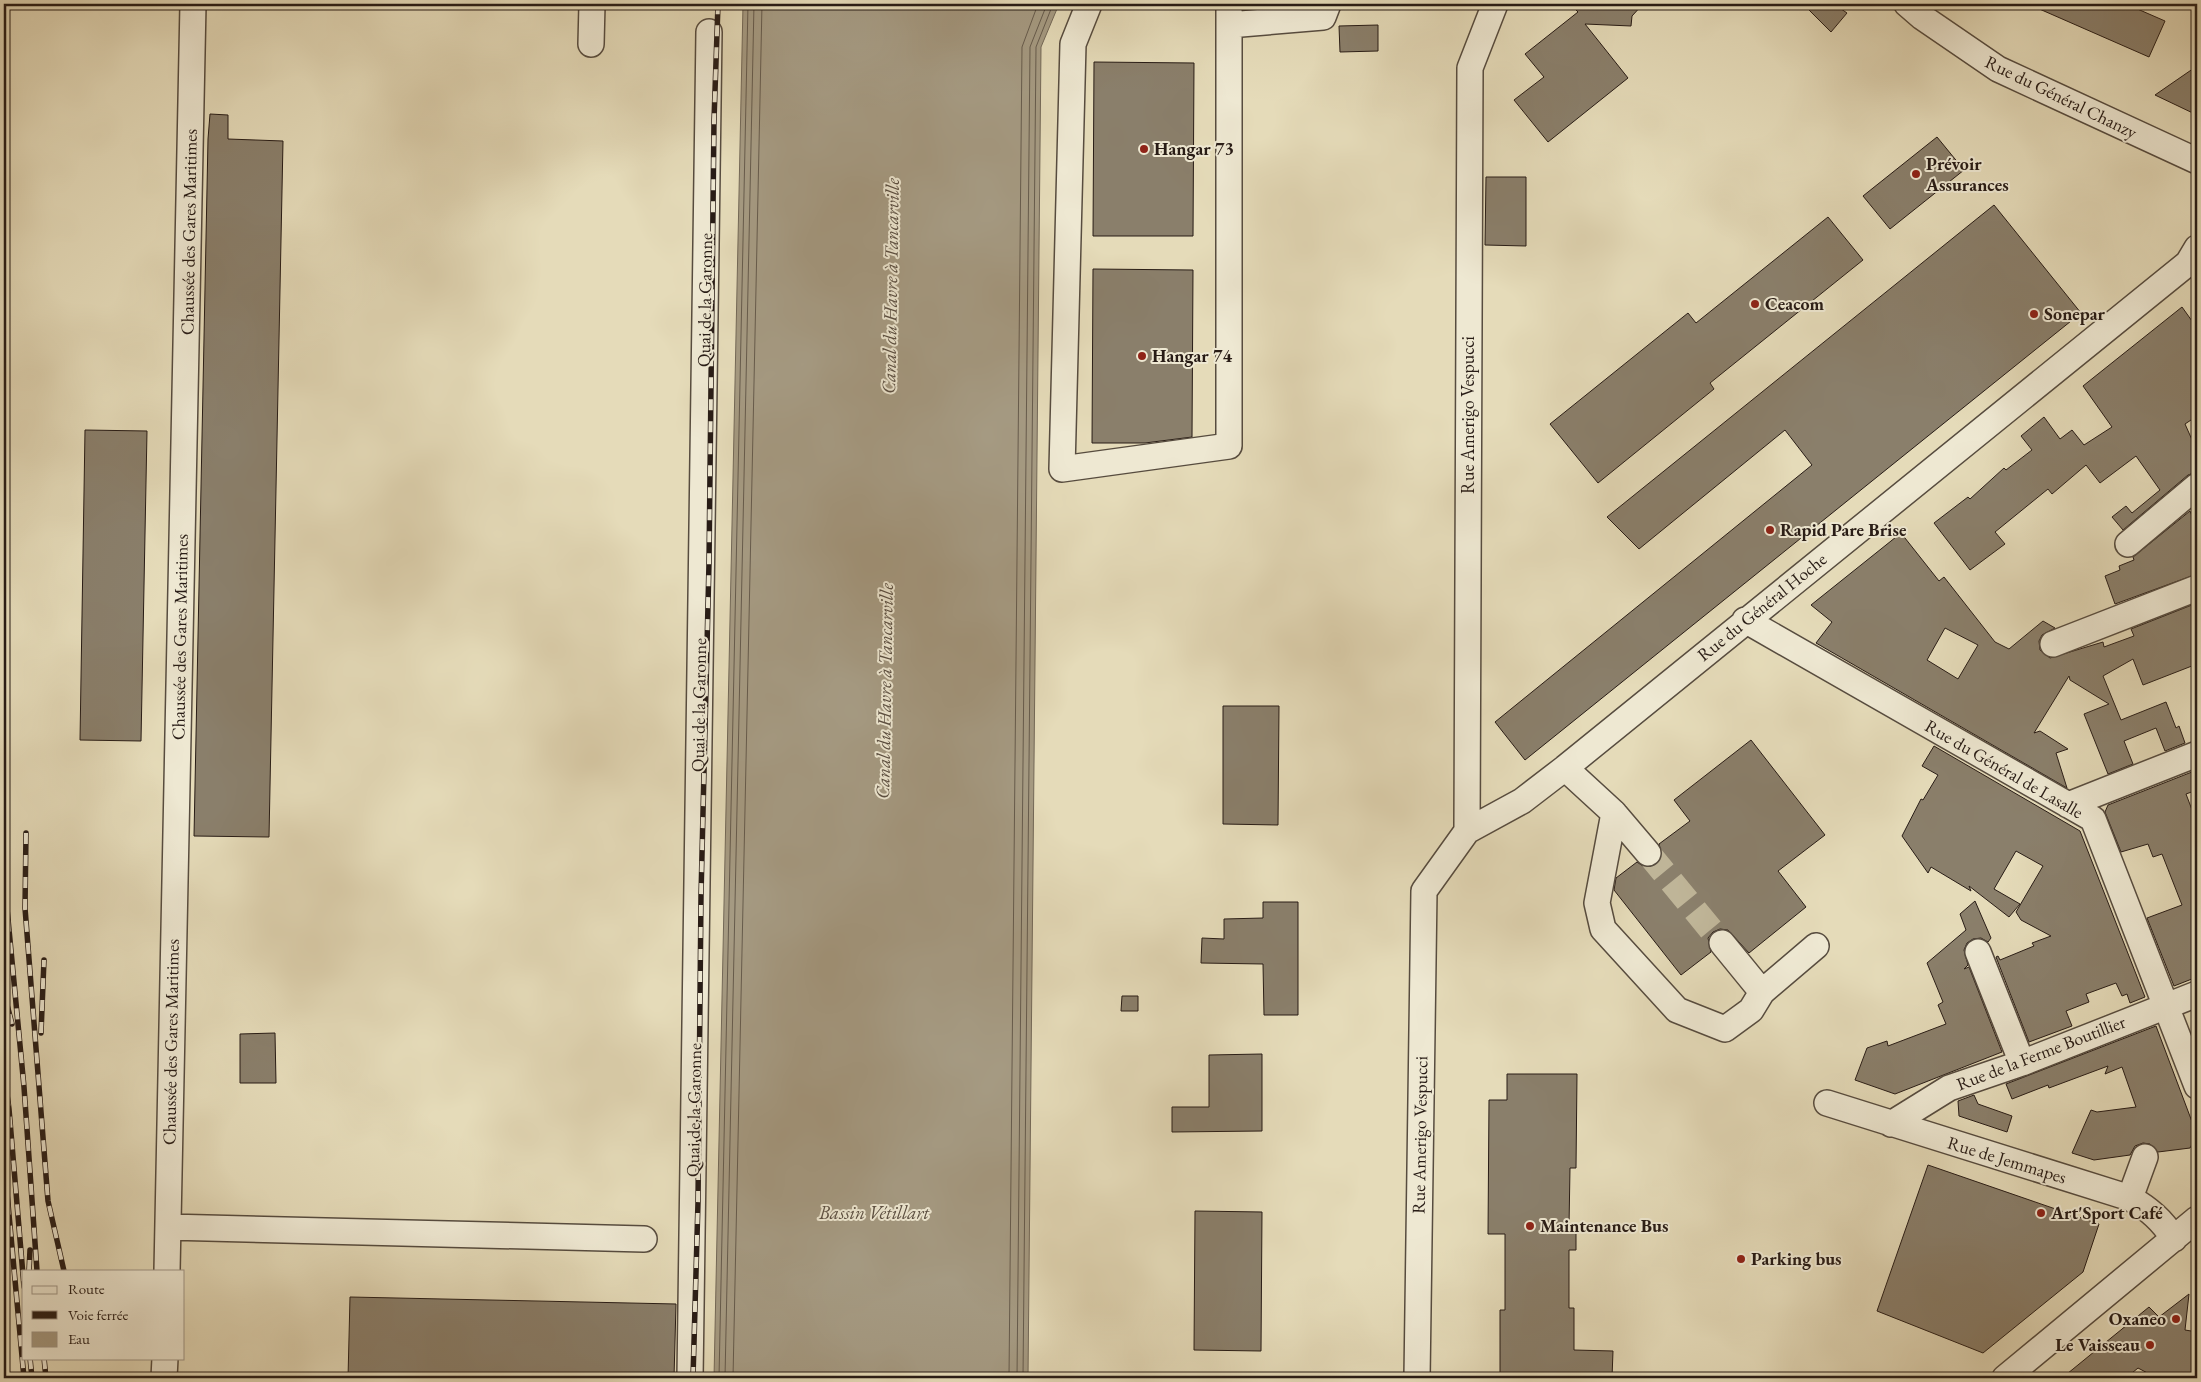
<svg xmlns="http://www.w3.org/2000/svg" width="2201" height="1382" font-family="'EB Garamond',serif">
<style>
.water{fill:#a59a82;stroke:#736857}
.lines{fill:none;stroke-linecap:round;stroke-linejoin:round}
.shore{stroke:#665b4c;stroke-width:1}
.building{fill:#8a7f6b;stroke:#281c16;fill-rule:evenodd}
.minor-tunnel{stroke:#bfb598;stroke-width:25;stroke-dasharray:25 12;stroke-linecap:butt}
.minor-casing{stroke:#574c3f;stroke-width:28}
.minor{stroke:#eee8d2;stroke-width:25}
.rail-casing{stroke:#281c16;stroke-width:5.5}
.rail{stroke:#eee8d2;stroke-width:4;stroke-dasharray:11;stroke-linecap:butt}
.poi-dot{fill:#8f2418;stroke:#eee8d2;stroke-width:2}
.labels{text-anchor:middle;stroke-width:4;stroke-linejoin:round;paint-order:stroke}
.street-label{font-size:18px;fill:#281c16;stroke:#eee8d2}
.poi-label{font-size:18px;font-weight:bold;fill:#281c16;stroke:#eee8d2;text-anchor:start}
.water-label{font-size:19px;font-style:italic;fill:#5a4e41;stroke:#eee8d2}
</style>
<rect width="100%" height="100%" fill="#e5dbb9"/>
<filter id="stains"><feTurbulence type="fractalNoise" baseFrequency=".004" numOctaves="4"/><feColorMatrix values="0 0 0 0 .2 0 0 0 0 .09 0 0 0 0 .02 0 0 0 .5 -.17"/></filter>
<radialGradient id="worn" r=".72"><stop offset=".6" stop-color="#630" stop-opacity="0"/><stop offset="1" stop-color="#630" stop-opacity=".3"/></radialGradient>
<path class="water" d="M743,4H1059L1041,47L1028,1378H714Z"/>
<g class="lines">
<path class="shore" d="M719,1378L748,4
M725,1378L754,4
M733,1378L762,4
M1009,1378L1022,47L1038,4
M1017,1378L1030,47L1047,4
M1023,1378L1036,47L1053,4"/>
</g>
<path class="building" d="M1570,4H1643L1632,16L1631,26L1585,24L1628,78L1548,142L1514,100L1544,77L1525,54L1578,12Z
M1803,4H1834L1847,13L1831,32Z
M2028,4H2126L2165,21L2149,57Z
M1378,25V51L1340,52L1339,26Z
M1094,62L1194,63L1193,236H1093Z
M2197,66V115L2155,95L2168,86Z
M210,114L228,115V139L283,141L269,837L194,836L208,139Z
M1937,137L1964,170L1890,229L1863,196Z
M1486,177H1526V246L1485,245Z
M1994,205L2081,313L1525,760L1495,722L1812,465L1785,430L1639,549L1607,517Z
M1828,217L1863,260L1710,383L1714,389L1598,483L1550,424L1688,313L1696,323Z
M1093,269L1193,270L1192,437L1145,443H1092Z
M2182,307L2197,328V416L2185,424L2197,451V472L2188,475L2123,530L2112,517L2126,506L2132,513L2160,490L2136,456L2100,483L2086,465L2052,494L2048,489L1995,532L2005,544L1970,570L1934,523L1968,497L1970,499L2004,468L2006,470L2032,450L2021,436L2044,417L2060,439L2072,430L2084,445L2112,427L2083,386Z
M85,430L147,431L141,741L80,740Z
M2190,511L2197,529V574L2115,604L2105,576L2120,570L2119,566L2134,560L2133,557Z
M1901,533L1939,581L1944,577L1995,642L2009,649L2043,621L2055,628L2042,635L2039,641L2040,650L2050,658L2103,642L2104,647L2134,636L2131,629L2197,603V664L2143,685L2133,659L2103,676L2121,720L2166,702L2176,728L2179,726L2185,743L2165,751L2156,728L2124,741L2133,764L2108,774L2084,714L2109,704L2070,680L2069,676L2034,733L2040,731L2068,749L2056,753L2067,788L1816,643L1832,622L1811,605ZM1945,628L1978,645L1958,679L1927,660Z
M1223,706H1279L1278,825L1223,824Z
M1751,740L1825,835L1778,871L1806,907L1749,953L1728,930L1720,929L1713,932L1708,938L1711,952L1681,975L1614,890L1616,878L1637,862L1643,866L1650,867L1658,864L1662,857L1659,844L1690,821L1674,800Z
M1934,746L2080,831L2145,997L2130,1003L2127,994L2122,996L2116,983L2086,994L2089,1002L2066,1011L2072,1026L2029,1042L1996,957L1998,956L2000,960L2034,946L2032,943L2051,936L2021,920L2016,912L2043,866L2016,851L1994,889L2020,904L2009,917L1969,886L1971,891L1931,867L1928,873L1902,836L1921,799L1923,800L1938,775L1922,766Z
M2197,770V790L2186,794L2197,823V977L2174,986L2147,918L2182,905L2162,854L2153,857L2148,844L2121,852L2105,812L2108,805Z
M1975,901L1991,938L1988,942L1981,938L1973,939L1967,943L1964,950L1968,965L1964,969L1969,967L2002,1052L1895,1094L1855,1080L1867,1048L1887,1041L1888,1046L1946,1024L1938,1005L1943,1002L1927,963L1966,930L1960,914Z
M1263,902H1298V1015H1264L1263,964L1201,963L1202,938L1224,939V919L1263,918Z
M1122,996H1138V1011H1121Z
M2156,1026L2197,1135L2190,1148L2158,1152L2150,1144L2143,1143L2135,1146L2130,1155L2094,1160L2072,1153L2091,1110L2097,1112L2136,1107L2122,1067L2105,1074L2108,1066L2049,1088L2048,1085L2012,1099L2006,1084Z
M275,1033L276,1083H240V1034Z
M1262,1054V1131L1172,1132V1107H1209V1055Z
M1507,1074H1577L1576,1168H1570L1569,1226H1576V1250H1569V1308H1574V1350L1613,1351L1612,1378H1500V1310H1505V1234H1488L1489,1100H1507Z
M1974,1095L1978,1104L2012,1116L2007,1132L1959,1116L1958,1101Z
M1928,1165L2099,1224L2083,1272L1983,1353L1877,1311Z
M1195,1211L1262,1212L1261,1351L1194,1350Z
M2189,1294L2185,1330L2197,1332L2195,1378H2157L2138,1368L2126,1378H2062L2149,1307L2159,1317Z
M350,1297L676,1304L674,1378H348Z"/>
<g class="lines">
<path class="minor-tunnel" d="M1648,853L1722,943"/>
<defs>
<path id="minor" d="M1089,4L1073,44L1062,469L1229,446V4
M1907,4L1922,17L1998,69L2197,161
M1229,25L1323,17L1328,4
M591,44L592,4
M2128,544L2197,486
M1745,620L2093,819L2197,1086
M2053,644L2197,588
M1565,768L1614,813L1597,903L1603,929L1677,1010L1725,1029L1751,1010L1762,992L1816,946
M2068,805L2197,754
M1614,813L1648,853
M1467,831L1470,68L1495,4
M1722,943L1762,992
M1978,952L2022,1063
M1827,1103L2130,1198C2149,1209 2162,1220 2174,1239
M1891,1124L1949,1088L2022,1063L2197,994
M2130,1198L2145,1157
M168,1227L644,1239
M167,1271L193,4
M164,1378L165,1358
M690,1378L709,32
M1417,1378L1424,891L1467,831L1522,801L1565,768L2188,263L2197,248
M2005,1378L2197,1219"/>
</defs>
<use href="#minor" class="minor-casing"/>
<use href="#minor" class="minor"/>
<defs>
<path id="rail" d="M26,833L25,908L48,1201L64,1271
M4,877L24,1087L37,1271
M4,993L12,1024
M41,1033L44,960
M4,1073L9,1109L24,1287
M4,1160L24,1378
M29,1271L30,1250
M30,1358L32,1378
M44,1358L46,1378
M693,1378L698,1202L701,896L709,563L714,120L718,4"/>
</defs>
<use href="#rail" class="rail-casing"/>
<use href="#rail" class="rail"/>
</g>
<g class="poi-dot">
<circle cx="1144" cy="149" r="5"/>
<circle cx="1916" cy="174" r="5"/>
<circle cx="1755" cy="304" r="5"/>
<circle cx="2034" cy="314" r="5"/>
<circle cx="1142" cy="356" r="5"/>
<circle cx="1770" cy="530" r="5"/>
<circle cx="2041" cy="1213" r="5"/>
<circle cx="1530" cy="1226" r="5"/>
<circle cx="1741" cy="1259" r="5"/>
<circle cx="2176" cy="1319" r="5"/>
<circle cx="2150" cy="1345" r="5"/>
</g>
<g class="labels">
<g class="street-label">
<text transform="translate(2061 97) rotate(26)" y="6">Rue du Général Chanzy</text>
<text transform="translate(189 232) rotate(-89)" y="6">Chaussée des Gares Maritimes</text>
<text transform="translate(705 300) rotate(-89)" y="6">Quai de la Garonne</text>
<text transform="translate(1468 415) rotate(-90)" y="6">Rue Amerigo Vespucci</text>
<text transform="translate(1762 607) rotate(-39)" y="6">Rue du Général Hoche</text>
<text transform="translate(180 637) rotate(-89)" y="6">Chaussée des Gares Maritimes</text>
<text transform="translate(699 705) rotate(-89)" y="6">Quai de la Garonne</text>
<text transform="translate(2004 769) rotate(30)" y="6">Rue du Général de Lasalle</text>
<text transform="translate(171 1042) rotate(-89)" y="6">Chaussée des Gares Maritimes</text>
<text transform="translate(2041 1053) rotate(-21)" y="6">Rue de la Ferme Boutillier</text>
<text transform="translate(694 1110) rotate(-89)" y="6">Quai de la Garonne</text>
<text transform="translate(1420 1135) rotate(-89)" y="6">Rue Amerigo Vespucci</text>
<text transform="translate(2007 1160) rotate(17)" y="6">Rue de Jemmapes</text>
</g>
<g class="poi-label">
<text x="1154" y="155">Hangar 73</text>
<text x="1926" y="170">Prévoir<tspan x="1926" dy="21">Assurances</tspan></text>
<text x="1765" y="310">Ceacom</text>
<text x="2044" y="320">Sonepar</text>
<text x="1152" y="362">Hangar 74</text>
<text x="1780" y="536">Rapid Pare Brise</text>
<text x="2051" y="1219">Art'Sport Café</text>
<text x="1540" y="1232">Maintenance Bus</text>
<text x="1751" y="1265">Parking bus</text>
<text x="2166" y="1325" text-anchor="end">Oxaneo</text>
<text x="2140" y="1351" text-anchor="end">Le Vaisseau</text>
</g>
<g class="water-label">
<text transform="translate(890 286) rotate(-89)" y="7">Canal du Havre à Tancarville</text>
<text transform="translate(884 691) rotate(-89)" y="7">Canal du Havre à Tancarville</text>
<text x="874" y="1219">Bassin Vétillart</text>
</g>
</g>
<rect width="2201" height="1382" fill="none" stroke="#e5dbb9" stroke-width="20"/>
<rect x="5" y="5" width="2191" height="1372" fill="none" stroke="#281c16" stroke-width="2.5"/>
<rect x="10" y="10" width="2181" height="1362" fill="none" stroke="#281c16"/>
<rect x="22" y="1270" width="162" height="90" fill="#eee8d2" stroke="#9f9687"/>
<rect x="32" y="1286" width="25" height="8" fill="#eee8d2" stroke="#9f9687"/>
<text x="68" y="1294" font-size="15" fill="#281c16">Route</text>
<rect x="32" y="1311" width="25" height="8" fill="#281c16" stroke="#9f9687"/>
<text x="68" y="1320" font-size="15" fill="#281c16">Voie ferrée</text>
<rect x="32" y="1332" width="25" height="15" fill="#a59a82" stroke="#9f9687"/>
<text x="68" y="1344" font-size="15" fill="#281c16">Eau</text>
<rect width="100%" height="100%" filter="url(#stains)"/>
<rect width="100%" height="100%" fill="url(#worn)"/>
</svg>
